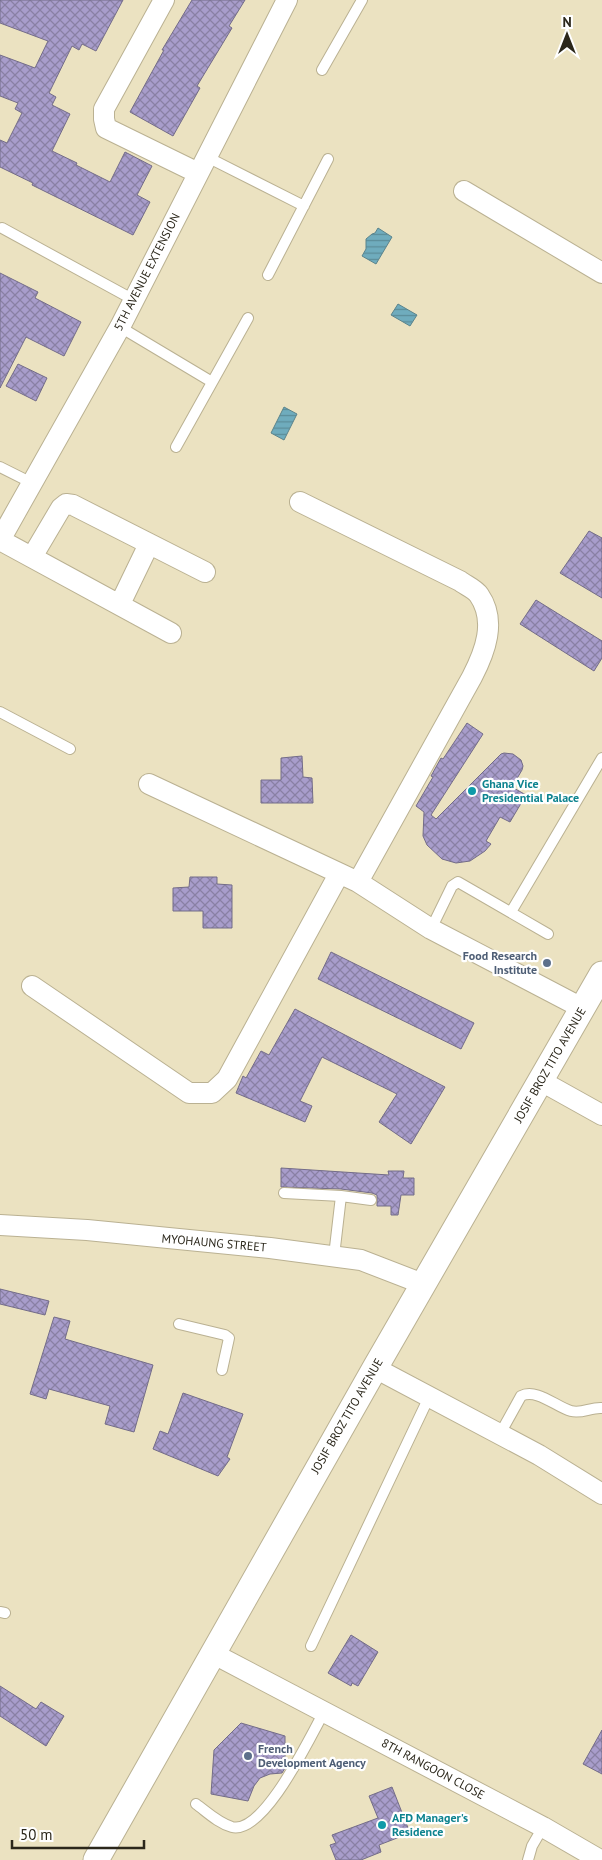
<svg xmlns="http://www.w3.org/2000/svg" width="602" height="1860" font-family="'PT Sans',sans-serif">
<style>
.water{fill:url(#water-rules);stroke:#5b848c}
.building{fill:url(#building-cross-hatch);stroke:#736c88}
.lines{fill:none;stroke-linecap:round;stroke-linejoin:round}
.service-casing{stroke:#bab192;stroke-width:12}
.minor-casing{stroke:#bab192;stroke-width:22}
.tertiary-casing{stroke:#bab192;stroke-width:27}
.service{stroke:#fff;stroke-width:10}
.minor{stroke:#fff;stroke-width:20}
.tertiary{stroke:#fff;stroke-width:25}
.culture-dot{fill:#0f9aa8;stroke:#fff;stroke-width:2}
.service-dot{fill:#5c6f8a;stroke:#fff;stroke-width:2}
.labels{text-anchor:middle;stroke-width:4.5;stroke-linejoin:round;paint-order:stroke}
.street-label{font-size:12px;fill:#2b271b;stroke:#fff}
.culture-label{font-size:12px;font-weight:bold;fill:#0d838f;stroke:#fff;text-anchor:start}
.service-label{font-size:12px;font-weight:bold;fill:#4e5e75;stroke:#fff;text-anchor:end}
</style>
<defs>
<pattern id="water-rules" width="6" height="5" patternUnits="userSpaceOnUse" patternTransform="scale(1.25)"><rect width="6" height="5" fill="#6facbd"/><path d="M0 2.5h6" fill="none" stroke="#5b8c99"/></pattern>
<pattern id="building-cross-hatch" width="8" height="8" patternUnits="userSpaceOnUse" patternTransform="scale(1.25)"><rect width="8" height="8" fill="#a89dcb"/><path d="M0 0l8 8M0 8l8-8" fill="none" stroke="#8980a4"/></pattern>
</defs>
<rect width="100%" height="100%" fill="#ebe2c1"/>
<path class="water" d="M378,228L392,237L376,264L362,256L366,249V239L372,234L375,233Z
M398,304L417,315L410,326L391,315Z
M284,407L297,414L284,440L271,433Z"/>
<path class="building" d="M0,0H123L96,51L82,44L79,50L72,46L49,93L56,97L52,105L70,114L52,151L77,163L76,165L110,182L125,152L152,166L137,195L150,202L133,235L32,185L33,183L0,167V140L7,143L22,113L15,109L18,103L0,96V55L35,68L48,41L0,23Z
M192,0H245L229,26L232,28L197,86L200,88L173,136L130,112L164,50H162Z
M0,273L38,292L35,298L81,322L64,356L26,337L0,388Z
M18,364L47,378L36,401L6,386Z
M589,531L602,538V598L560,573Z
M536,600L602,641V658L594,671L520,624Z
M467,723L483,734L431,815L436,819L501,754L504,753L513,754L521,760L523,766L522,770L512,787L526,795L510,822L500,817L486,841L491,844L485,851L470,861L456,863L442,859L427,845L423,836L424,812L416,806L433,777L431,776L441,758L443,759Z
M302,756L303,777L312,778L313,803H261V780H281V758Z
M190,877H217V884L232,885V928H203V911H173V888L189,887Z
M331,952L474,1023L461,1049L318,979Z
M295,1009L445,1087L411,1144L379,1122L397,1094L322,1057L300,1101L312,1106L305,1122L236,1093L243,1076L246,1078L261,1051L269,1055Z
M281,1168L389,1175L388,1171H404L403,1178H414V1195H401L398,1215H391V1206H377V1195L372,1193L341,1189L281,1187Z
M0,1289L49,1301L45,1315L0,1304Z
M54,1317L70,1321L65,1339L153,1365L134,1432L105,1424L110,1406L49,1389L46,1399L30,1394Z
M183,1393L243,1414L227,1457L230,1459L218,1476L153,1449L160,1431L168,1434Z
M351,1635L378,1652L358,1686L352,1683L351,1686L328,1673Z
M0,1686L36,1709L41,1702L64,1716L46,1746L0,1716Z
M241,1723L285,1736V1768L282,1773L270,1774L260,1778L254,1786L248,1801L211,1794L214,1750Z
M602,1730V1774L583,1764Z
M392,1787L410,1833L379,1845L381,1852L361,1860H336L330,1845L336,1843L332,1835L378,1818L369,1796Z"/>
<g class="lines">
<defs>
<path id="service" d="M322,70L362,0
M207,157L304,206
M2,228L134,300
M268,275L328,159
M120,327L212,382
M176,447L248,318
M0,467L32,483
M0,712L70,749
M511,912L602,758
M431,929L452,886L458,882L548,934
M284,1193L341,1196L371,1200
M334,1256L341,1196
M179,1324L225,1335L229,1338L222,1370
M500,1434L521,1396C537,1388 556,1407 571,1411C582,1414 591,1407 602,1408
M0,1612L5,1613
M311,1646L429,1397
M196,1804C207,1812 218,1823 232,1827C264,1835 310,1737 324,1712
M528,1860L532,1846L543,1827"/>
<path id="minor" d="M164,0L104,109V119L106,128L198,173
M464,191L602,273
M300,502L460,581C465,585 475,589 479,595C497,621 485,652 472,677L358,882
M0,540L120,327L287,0
M0,540L171,633
M32,557L61,508L66,504L73,505L205,572
M120,604L149,544
M149,784L358,882L431,929L582,1008
M32,986L189,1093H212L227,1079L339,874
M541,1081L602,1115
M0,1225L87,1230L270,1248L361,1260L423,1284
M375,1368L539,1455L602,1494
M212,1653L543,1827L600,1860"/>
<path id="tertiary" d="M96,1860L375,1368L602,974"/>
</defs>
<use href="#service" class="service-casing"/>
<use href="#minor" class="minor-casing"/>
<use href="#tertiary" class="tertiary-casing"/>
<use href="#service" class="service"/>
<use href="#minor" class="minor"/>
<use href="#tertiary" class="tertiary"/>
</g>
<g class="culture-dot">
<circle cx="472" cy="791" r="5"/>
<circle cx="382" cy="1825" r="5"/>
</g>
<g class="service-dot">
<circle cx="547" cy="963" r="5"/>
<circle cx="248" cy="1756" r="5"/>
</g>
<g class="labels">
<g class="street-label">
<text transform="translate(147 272) rotate(-63)" y="4">5TH AVENUE EXTENSION</text>
<text transform="translate(550 1065) rotate(-60)" y="4">JOSIF BROZ TITO AVENUE</text>
<text transform="translate(214 1243) rotate(5)" y="4">MYOHAUNG STREET</text>
<text transform="translate(347 1416) rotate(-60)" y="4">JOSIF BROZ TITO AVENUE</text>
<text transform="translate(433 1769) rotate(28)" y="4">8TH RANGOON CLOSE</text>
</g>
<g class="culture-label">
<text x="482" y="788">Ghana Vice<tspan x="482" dy="14">Presidential Palace</tspan></text>
<text x="392" y="1822">AFD Manager's<tspan x="392" dy="14">Residence</tspan></text>
</g>
<g class="service-label">
<text x="537" y="960">Food Research<tspan x="537" dy="14">Institute</tspan></text>
<text x="258" y="1753" text-anchor="start">French<tspan x="258" dy="14">Development Agency</tspan></text>
</g>
</g>
<g transform="translate(567 35)" stroke="#ffffff" stroke-width="4" paint-order="stroke">
<path d="M0-4L9 19L0 12L-9 19Z" fill="#2b271b"/>
<text y="-8" font-size="14" font-weight="bold" text-anchor="middle" fill="#2b271b">N</text>
</g>
<path d="M12 1840v8h132v-8" fill="none" stroke="#2b271b" stroke-width="2.5"/>
<text x="20" y="1840" font-size="15" fill="#2b271b" stroke="#ffffff" stroke-width="4" paint-order="stroke">50 m</text>
</svg>
